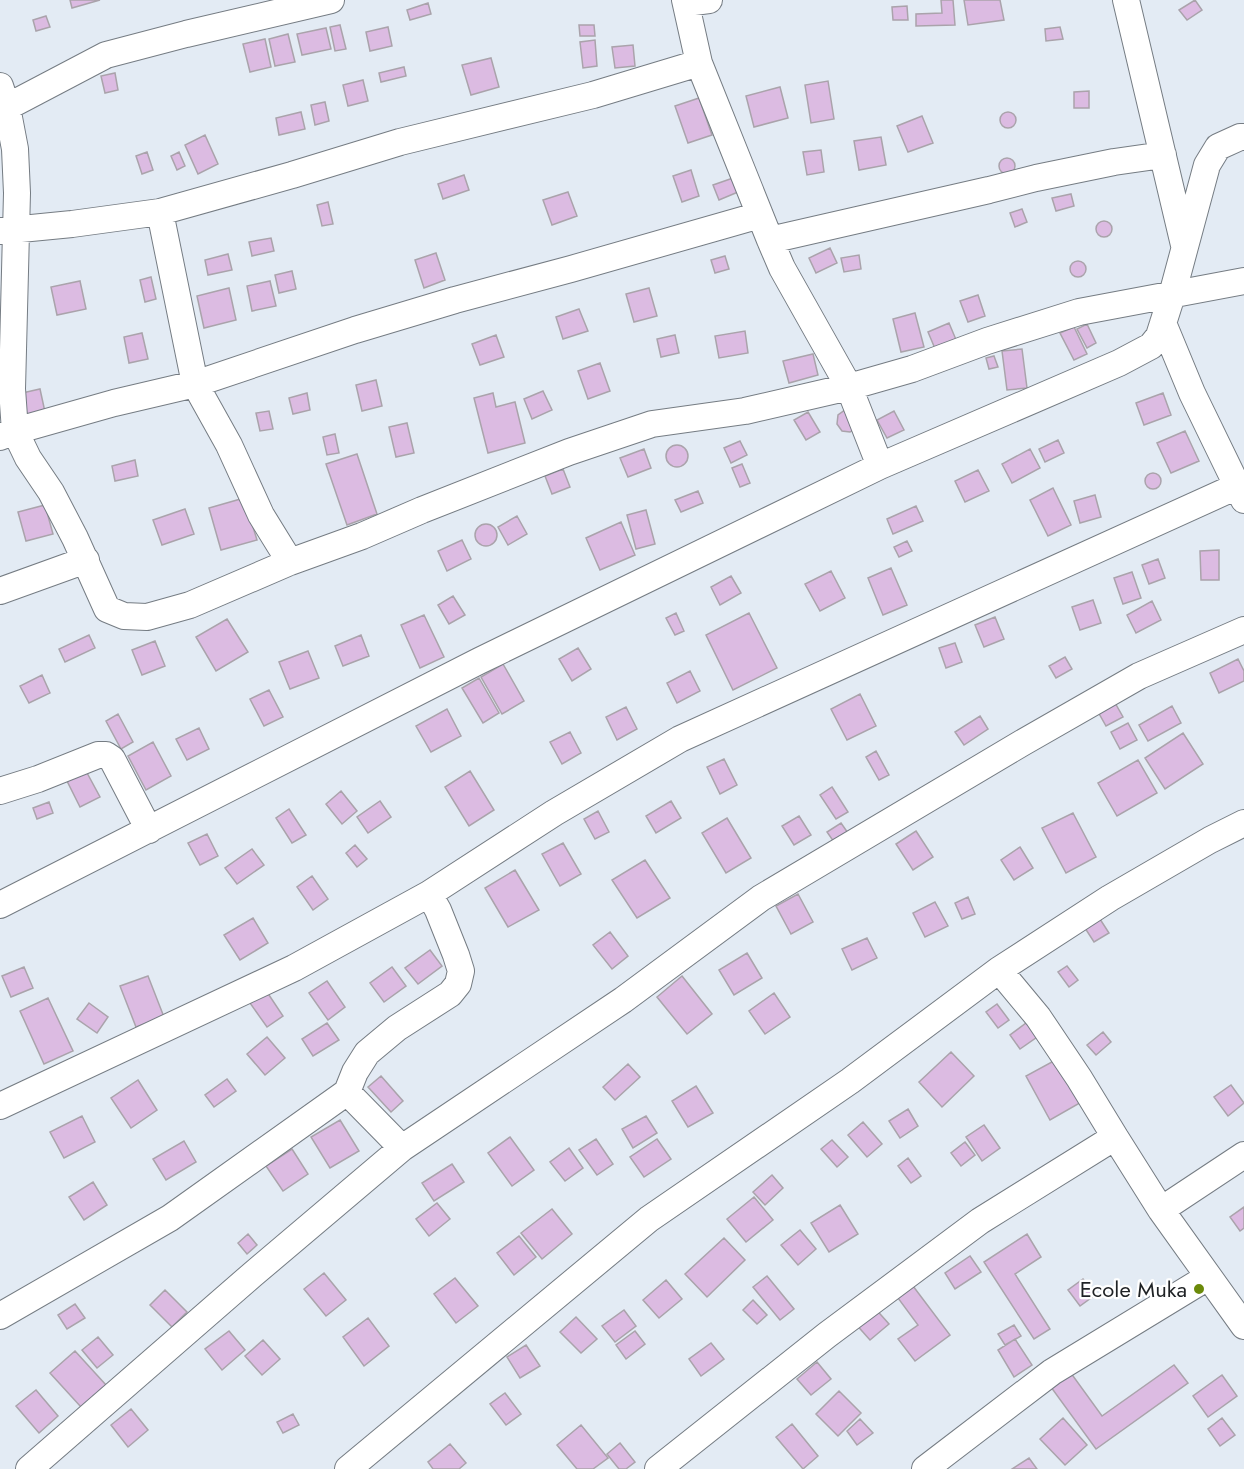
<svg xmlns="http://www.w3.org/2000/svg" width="1244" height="1469" font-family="Jost,sans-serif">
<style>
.building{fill:#dcbbe2;stroke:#aaa3ab;stroke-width:1.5}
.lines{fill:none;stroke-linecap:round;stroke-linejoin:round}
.minor-casing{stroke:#757c83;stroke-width:28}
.minor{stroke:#fff;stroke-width:26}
.poi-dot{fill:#6b8a0a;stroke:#fff;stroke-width:2}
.labels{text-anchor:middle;stroke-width:4.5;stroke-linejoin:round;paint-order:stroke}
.poi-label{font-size:22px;fill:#1f2225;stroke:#fff;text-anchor:end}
</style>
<rect width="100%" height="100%" fill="#e3ebf4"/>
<path class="building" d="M70,0H100L72,8Z
M941,0H953L955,25L916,26V14L942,13Z
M964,0H1000L1004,20L968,25Z
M1195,0L1202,10L1187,20L1179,10Z
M428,3L431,14L410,20L407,10Z
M907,6L908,20H893L892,7Z
M46,16L50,27L36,31L33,20Z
M340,25L346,49L335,51L330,27Z
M579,25H594L595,36H580Z
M388,27L392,46L370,51L366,32Z
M1060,27L1063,39L1046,41L1045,29Z
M326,28L331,49L302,55L297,34Z
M288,34L295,62L275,66L269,39Z
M265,39L271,67L250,72L243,44Z
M595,40L597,66L583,68L580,42Z
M633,45L635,66L615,68L612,47Z
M491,58L499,87L471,95L462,65Z
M404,67L406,76L381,82L379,73Z
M115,73L118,90L105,93L101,76Z
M363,80L368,101L348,106L343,85Z
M828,81L834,119L811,123L805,85Z
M780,87L788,118L754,127L746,96Z
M1089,91V108H1074V92Z
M699,98L712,135L688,143L675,106Z
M325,102L329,121L315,125L311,105Z
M301,112L305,129L279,135L276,118Z
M1000 120a8 8 0 1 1 16 0a8 8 0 1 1-16 0Z
M922,116L933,143L908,152L897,126Z
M205,135L218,164L198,174L185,145Z
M881,137L886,165L859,170L854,141Z
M821,150L824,172L807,175L803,152Z
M147,152L153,170L142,174L136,156Z
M179,152L185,166L177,170L171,156Z
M999 166a8 8 0 1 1 16 0a8 8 0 1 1-16 0Z
M691,170L699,196L682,202L673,176Z
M464,175L469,190L443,199L438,184Z
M733,178L738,192L719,200L713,185Z
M568,192L577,216L552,225L543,200Z
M1071,194L1074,206L1056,211L1052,198Z
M328,202L333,224L322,226L317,205Z
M1022,209L1027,222L1015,227L1010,213Z
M1096 229a8 8 0 1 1 16 0a8 8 0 1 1-16 0Z
M271,238L274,251L252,256L249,242Z
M830,248L837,263L816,273L809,258Z
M436,253L445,280L424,288L415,260Z
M228,254L232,270L208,275L205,260Z
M859,255L861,269L844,272L841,258Z
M725,256L729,269L715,273L711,260Z
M1070 269a8 8 0 1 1 16 0a8 8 0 1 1-16 0Z
M292,271L296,289L279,293L275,275Z
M151,277L156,299L145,302L140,280Z
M80,281L86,309L57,315L51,287Z
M270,281L276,306L252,311L247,286Z
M229,288L236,320L204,328L197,296Z
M649,288L657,316L634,322L626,294Z
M978,295L985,316L968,322L960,301Z
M579,309L588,331L563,339L556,317Z
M915,313L924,347L901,352L893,319Z
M949,323L957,342L936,351L928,332Z
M1087,324L1096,343L1087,348L1077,329Z
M1074,327L1087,354L1074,360L1060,333Z
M745,331L748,353L719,358L715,336Z
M142,333L148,359L129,363L124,337Z
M496,335L504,357L480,365L472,344Z
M675,335L679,353L661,357L657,339Z
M1022,349L1027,388L1007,390L1002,351Z
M813,354L818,375L789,383L783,361Z
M994,356L998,367L989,369L986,358Z
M600,363L610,391L588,399L578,371Z
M376,380L382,406L362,411L356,385Z
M40,389L45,412L27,416L22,393Z
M543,391L552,410L532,419L524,399Z
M307,393L310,410L293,414L289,398Z
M493,393L496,407L515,402L525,443L488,453L474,398Z
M1163,393L1171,415L1144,425L1136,403Z
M845,410L854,430L850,432L842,431L837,424L838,415Z
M269,411L273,429L260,431L256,413Z
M894,411L904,430L887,438L877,420Z
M808,412L820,432L806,440L794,420Z
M407,423L414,453L396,457L389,427Z
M1185,431L1199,461L1171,473L1157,443Z
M335,434L339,453L327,455L323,437Z
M1058,440L1064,453L1045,462L1039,449Z
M740,441L747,455L731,463L724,448Z
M666 456a11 11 0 1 1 22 0a11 11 0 1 1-22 0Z
M644,449L651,468L628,477L620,458Z
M1030,449L1040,468L1012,483L1002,464Z
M357,454L377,514L347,525L326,464Z
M135,460L138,476L115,481L112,466Z
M742,464L750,483L740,487L732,468Z
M563,469L570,487L552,494L545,476Z
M978,470L989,491L965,502L955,481Z
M1145 481a8 8 0 1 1 16 0a8 8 0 1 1-16 0Z
M1053,488L1071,525L1048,536L1030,500Z
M698,491L703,503L681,512L675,500Z
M1095,495L1101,517L1080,523L1074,501Z
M244,498L257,540L221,550L209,508Z
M45,505L53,534L26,541L18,512Z
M916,506L923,521L893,534L887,519Z
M185,509L194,534L162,545L153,520Z
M646,510L655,544L636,549L627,515Z
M517,516L527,534L508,545L498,527Z
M621,522L635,555L600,570L586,538Z
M475 535a11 11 0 1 1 22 0a11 11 0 1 1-22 0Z
M462,540L471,559L447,571L438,551Z
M907,541L912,551L899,557L894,547Z
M1219,550V580H1201L1200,551Z
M1158,559L1165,578L1149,584L1142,565Z
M891,568L907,605L883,615L868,578Z
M831,571L845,598L820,611L805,584Z
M1132,572L1141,598L1123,604L1114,578Z
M731,576L741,593L720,605L711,587Z
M453,596L465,615L449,624L438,605Z
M1093,600L1101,623L1080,630L1072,607Z
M1152,601L1161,620L1136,633L1127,615Z
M676,613L684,631L675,635L666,618Z
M749,613L777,668L733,690L706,635Z
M424,615L444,657L420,668L401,625Z
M995,617L1004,639L984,647L975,625Z
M227,619L248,652L216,671L196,637Z
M89,635L95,648L65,662L59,649Z
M361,635L369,656L343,666L335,646Z
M155,641L165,666L142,675L132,650Z
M955,643L962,662L946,668L939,648Z
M578,648L591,669L572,681L559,659Z
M308,651L319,678L290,689L279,662Z
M1065,657L1072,669L1056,678L1049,666Z
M1238,659L1244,671V681L1219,693L1210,673Z
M503,664L524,701L502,714L481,677Z
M690,671L700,691L677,703L667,683Z
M42,675L50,693L29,703L20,686Z
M479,678L499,713L483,723L462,688Z
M269,690L283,717L264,726L250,699Z
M860,694L876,726L847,740L831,709Z
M1114,701L1123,717L1106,726L1097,710Z
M1172,706L1181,723L1148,741L1139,725Z
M626,707L637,729L617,740L606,717Z
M447,709L461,736L431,752L416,726Z
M118,714L133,742L121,749L106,721Z
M980,716L988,729L964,745L955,732Z
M1128,723L1137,740L1120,749L1111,732Z
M199,728L209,749L187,760L176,739Z
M570,732L581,753L562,764L550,742Z
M1183,733L1203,764L1165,789L1145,758Z
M153,742L171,776L146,790L128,756Z
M876,751L889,775L879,780L866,757Z
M724,759L737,785L720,794L707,767Z
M1138,760L1157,793L1117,816L1098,783Z
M86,771L100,797L80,807L67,781Z
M470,771L494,810L469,826L445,787Z
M832,787L848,812L836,819L820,795Z
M341,791L357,811L342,824L326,804Z
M380,801L391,817L368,833L357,817Z
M671,801L681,818L656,833L646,816Z
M49,802L53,813L37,819L33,808Z
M289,809L306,835L292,843L276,818Z
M598,811L609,832L595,839L584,819Z
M1073,813L1096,857L1066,873L1042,828Z
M799,816L811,835L794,845L782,826Z
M727,818L751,858L726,873L702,833Z
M841,823L848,833L834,842L827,832Z
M916,831L933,857L913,870L896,844Z
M207,834L218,856L200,865L188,843Z
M563,843L581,874L560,886L542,854Z
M355,845L367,859L357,867L346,853Z
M1020,847L1033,868L1014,880L1001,860Z
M252,849L264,865L237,884L225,868Z
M645,860L670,898L637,918L612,880Z
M515,870L539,910L508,927L485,888Z
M312,876L328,899L313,910L297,887Z
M798,894L813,922L791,934L776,906Z
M968,897L975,914L962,919L955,903Z
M935,902L948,926L925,937L913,913Z
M1098,916L1109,933L1094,942L1083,925Z
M253,918L268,943L240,960L224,935Z
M610,932L628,956L612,969L593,945Z
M867,938L877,958L852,970L842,949Z
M430,950L442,966L418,984L405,968Z
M747,953L762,978L734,995L719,970Z
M1067,966L1078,980L1069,987L1058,972Z
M24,967L33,988L11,997L2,976Z
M392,967L406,986L384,1002L370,983Z
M148,976L164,1017L136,1027L120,986Z
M682,976L712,1014L687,1034L657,997Z
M327,981L345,1007L328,1020L309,993Z
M267,992L283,1016L267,1027L250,1003Z
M774,993L790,1017L765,1034L749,1011Z
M48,998L73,1051L44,1064L20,1011Z
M89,1003L108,1017L97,1033L77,1019Z
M997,1004L1009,1020L998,1028L986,1012Z
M1030,1020L1040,1035L1020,1049L1010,1035Z
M327,1023L339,1040L313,1056L302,1039Z
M1103,1032L1111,1042L1096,1055L1087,1045Z
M267,1037L285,1058L265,1075L247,1054Z
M951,1052L974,1076L942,1107L919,1082Z
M1061,1057L1085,1100L1050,1120L1026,1076Z
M628,1064L640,1077L615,1100L603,1087Z
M381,1076L403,1101L391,1112L368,1087Z
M227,1079L236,1091L214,1107L205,1095Z
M138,1080L157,1110L131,1128L111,1098Z
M1231,1085L1244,1103L1228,1116L1214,1097Z
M696,1086L713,1113L688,1127L672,1101Z
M908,1109L918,1126L900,1138L889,1121Z
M82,1116L95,1142L64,1158L50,1132Z
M646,1116L657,1133L633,1148L622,1129Z
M340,1120L359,1151L330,1168L311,1137Z
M863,1122L882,1144L867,1157L848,1135Z
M984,1125L1000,1148L982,1161L966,1137Z
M510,1137L534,1170L512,1186L488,1153Z
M596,1139L613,1164L597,1175L579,1150Z
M657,1139L671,1159L644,1177L630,1157Z
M832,1140L848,1157L837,1167L821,1149Z
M184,1141L196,1162L166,1180L153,1159Z
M965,1142L975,1155L961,1166L951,1153Z
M569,1148L583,1168L565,1181L550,1162Z
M292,1149L308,1174L283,1191L266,1166Z
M908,1158L921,1176L911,1183L898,1166Z
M452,1164L464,1182L434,1201L422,1183Z
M772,1175L783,1188L765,1205L753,1192Z
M93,1182L107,1205L84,1220L69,1197Z
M754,1197L773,1220L746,1242L727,1219Z
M437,1203L450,1219L429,1236L416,1219Z
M840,1205L858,1234L829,1252L811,1223Z
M1244,1207V1228L1240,1231L1230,1217Z
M552,1209L572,1234L542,1259L521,1233Z
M800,1230L816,1249L798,1265L781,1245Z
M248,1234L257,1245L247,1254L238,1243Z
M1027,1234L1041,1257L1015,1274L1050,1329L1034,1339L984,1262Z
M519,1236L536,1257L514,1275L497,1253Z
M724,1238L745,1260L707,1297L685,1274Z
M970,1256L981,1272L955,1289L945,1273Z
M324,1273L346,1300L326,1316L304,1289Z
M767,1276L794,1309L780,1320L753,1287Z
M455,1278L478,1306L456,1323L434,1294Z
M1083,1279L1095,1295L1080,1306L1068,1290Z
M666,1280L682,1299L659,1318L643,1300Z
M910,1282L950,1335L915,1361L898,1339L918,1325L895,1294Z
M165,1290L187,1312L172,1327L150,1305Z
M753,1300L767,1315L757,1324L743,1310Z
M75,1304L85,1318L67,1329L58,1315Z
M873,1306L889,1324L870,1340L854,1322Z
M624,1310L636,1326L615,1342L602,1326Z
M576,1317L597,1339L581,1353L560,1332Z
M368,1318L389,1346L364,1366L343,1337Z
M1014,1325L1021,1336L1005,1345L998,1334Z
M229,1331L245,1350L222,1370L205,1349Z
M635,1331L645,1344L626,1359L616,1345Z
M98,1337L113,1355L97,1368L82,1350Z
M1015,1339L1032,1365L1014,1377L998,1350Z
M263,1340L280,1359L262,1375L245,1356Z
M711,1343L724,1359L701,1376L689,1359Z
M526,1345L540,1366L520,1378L507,1357Z
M75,1351L106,1385L81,1407L50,1373Z
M817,1362L831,1379L811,1395L797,1379Z
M1174,1365L1188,1383L1096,1449L1048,1383L1068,1369L1102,1416Z
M1222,1375L1237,1396L1208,1417L1193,1396Z
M36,1390L58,1416L39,1433L16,1406Z
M839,1391L861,1413L838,1436L816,1414Z
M505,1393L521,1414L506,1425L490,1404Z
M131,1409L148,1430L128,1447L111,1425Z
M293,1414L299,1425L283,1433L277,1422Z
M1063,1418L1087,1445L1065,1465L1040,1439Z
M1222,1418L1235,1435L1220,1446L1208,1429Z
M860,1419L873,1433L857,1445L847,1431Z
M792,1424L818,1456L803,1469L776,1437Z
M581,1425L608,1458L593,1469H577L557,1445Z
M620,1443L635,1462L626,1469H619L607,1454Z
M450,1444L466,1463L459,1469H433L428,1462Z
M1029,1458L1037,1469H1012Z"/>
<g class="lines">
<defs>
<path id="minor" d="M685,0L699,63L770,240L782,268L849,387L880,466
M1126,0L1184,245
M686,3L709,0
M0,86L7,107L15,149L17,193L12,389L15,431L28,458L51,492L75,538L107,609L124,616L147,617L190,605L290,562L362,536L422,510L569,452L652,424L745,411L849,387L912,369L987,341L1079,312L1244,281
M7,107L106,55L186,34L331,0
M160,212L195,384L229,445L261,515L290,562
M0,231L72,224L160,212L292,175L400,142L593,95L699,63
M770,240L989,190L1036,178L1114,162L1163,155
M1163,323L1192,393L1244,500
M0,437L15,431L114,403L195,384L355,330L455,300L571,269L760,215
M0,591L86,560
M0,791L38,779L98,755H106L112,759L149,830
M0,905L479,661L880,466L1119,363L1151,346L1159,336L1172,295L1207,165L1218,147L1240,137H1244
M999,970L1038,1017L1079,1078L1115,1137L1161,1210L1244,1326
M347,1092L402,1148
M0,1106L294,968L429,894L554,813L680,739L1244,483
M1161,1210L1244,1155
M0,1316L170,1218L347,1092L355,1072L367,1053L397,1028L450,994L458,984L461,971L456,955L438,910L429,894
M29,1469L252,1275L402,1148L623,1000L761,898L1022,743L1139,676L1244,630
M348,1469L649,1219L850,1081L999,970L1110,898L1210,840L1244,823
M658,1469L827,1335L980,1221L1115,1137
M925,1469L1052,1372L1208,1277"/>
</defs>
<use href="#minor" class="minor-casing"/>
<use href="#minor" class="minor"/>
</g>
<circle class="poi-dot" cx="1199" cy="1289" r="6"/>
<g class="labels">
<g class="poi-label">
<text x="1187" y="1297">Ecole Muka</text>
</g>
</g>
</svg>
